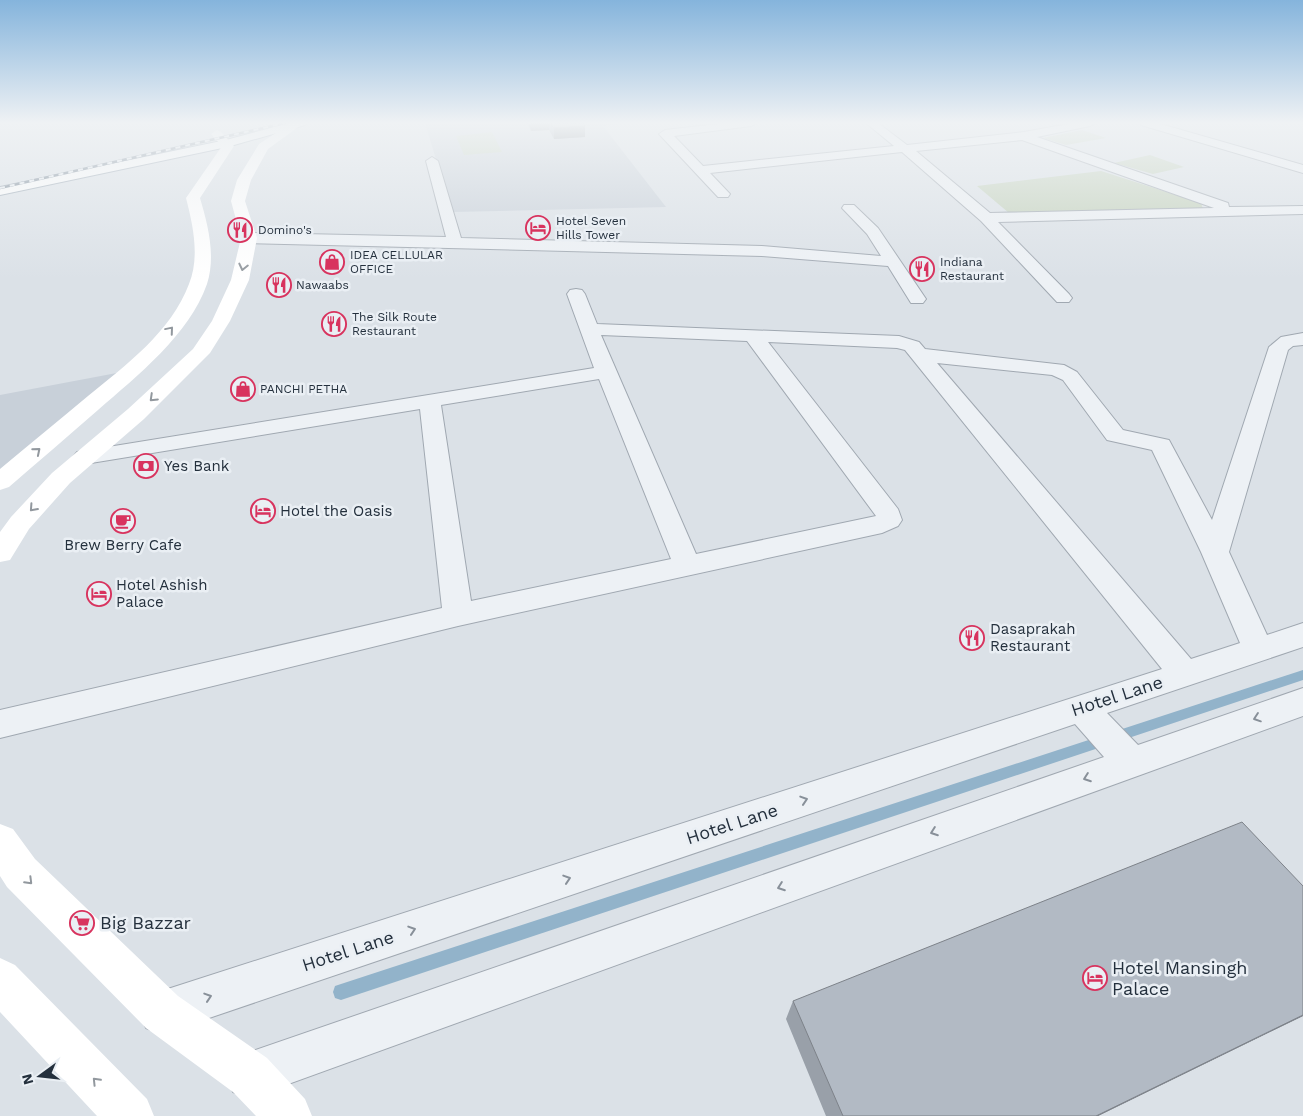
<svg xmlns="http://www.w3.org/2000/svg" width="1303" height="1116" font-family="'Work Sans',sans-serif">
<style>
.built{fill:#c8d0d9}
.green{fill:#c3d1bb}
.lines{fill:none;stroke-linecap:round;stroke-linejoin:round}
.stream{fill:#92b3ca;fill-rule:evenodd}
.minor-casing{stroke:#a0a8b1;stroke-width:2}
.primary-casing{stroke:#99a6b3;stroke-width:2}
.minor{fill:#edf1f5;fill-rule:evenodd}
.secondary{fill:#fff;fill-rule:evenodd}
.primary{fill:#fff;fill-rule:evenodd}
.rail-casing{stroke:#738291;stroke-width:2.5}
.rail{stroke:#eaeff4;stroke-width:2;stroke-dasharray:5;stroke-linecap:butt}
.wall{fill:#99a0a9}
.shaded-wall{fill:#7d8289}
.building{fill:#b2bac4;stroke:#7d8289}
.oneway{stroke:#92989e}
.oneway2{stroke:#889099}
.labels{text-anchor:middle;stroke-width:5;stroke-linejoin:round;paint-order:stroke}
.far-poi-label{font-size:12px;fill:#24303d;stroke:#eaeff4;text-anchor:start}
.poi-label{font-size:15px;fill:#24303d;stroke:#eaeff4;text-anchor:start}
.near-street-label{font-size:18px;fill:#24303d;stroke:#eaeff4}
.near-poi-label{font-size:18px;fill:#24303d;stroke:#eaeff4;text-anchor:start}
</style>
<rect width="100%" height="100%" fill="#dbe1e7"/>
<path class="built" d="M425,123H625L603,126L666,207L452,212Z
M122,372L0,470V395Z"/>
<path class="green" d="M1082,130L1106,138L1066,145L1043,138Z
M492,132L502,152L464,155L456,136Z
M1150,155L1184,167L1153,174L1114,163Z
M1101,171L1201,203L1203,209L1009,213L977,186Z"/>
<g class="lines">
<path class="stream" d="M1303,670V680L341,1000L335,998L333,992L335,986L341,984Z"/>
<defs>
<path id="minor" d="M726,123H757L751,126L674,136L703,166L894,146L866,123H878L907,145L1024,132L1074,123H1095L1090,126L1037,137L1228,203L1229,207L1303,206V214L998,222L1069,294L1072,298L1069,302H1057L981,221L902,152L710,173L730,194L728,197H718L659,134L665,130ZM1022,140L1214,208L990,213L916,151Z
M1139,123H1157L1303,165V173L1141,125Z
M432,157L438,161L461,238L762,246L881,256L867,234L842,208L844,205H854L878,228L926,299L923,303H911L888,266L762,256L249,243L241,238L249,233L446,237L426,161Z
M576,289L582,290L585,294L597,324L899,336L919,342L925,349L1064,365L1077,372L1123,430L1169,440L1212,520L1269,347L1281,337L1303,333V345L1293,346L1288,350L1229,552L1267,635L1303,623V647L1107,713L1138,745L1303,688V716L250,1098L233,1092L227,1075L233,1058L250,1052L1104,757L1075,724L162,1034L146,1028L140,1012L146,996L1162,669L905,350L897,348L768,342L898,509L902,520L898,526L882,533L458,626L0,738V710L442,608L420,409L85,464L77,462L73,457L77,452L594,368L567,294L570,290ZM601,335L747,341L876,516L696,554ZM937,363L1052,375L1063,380L1107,440L1152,450L1201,552L1240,643L1191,659ZM599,379L671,559L471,601L441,405Z"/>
<path id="primary" d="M289,123H307L305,125L227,147L0,195V187L226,140Z"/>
</defs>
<use href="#minor" class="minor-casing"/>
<use href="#primary" class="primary-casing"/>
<use href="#minor" class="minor"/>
<path class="secondary" d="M287,123H299L301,125L268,149L251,180L245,201L257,238L249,280L230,321L210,353L144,419L70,483L29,529L10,560L0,562V532L11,517L52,473L128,409L193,349L212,321L231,280L241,238L231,201L237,180L259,144L288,125Z
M217,130L221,132L234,146L200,198C208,225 216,256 207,284C189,335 137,376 98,410C68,436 38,462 9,487L0,490V469C29,445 59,420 88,396C126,365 171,332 189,284C200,257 193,225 186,198L222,146L211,134Z
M0,824L13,829L35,859L178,996L267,1058L305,1099L312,1116H256L233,1092L146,1028L7,887L0,876Z
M0,958L15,965L147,1099L154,1116H97L0,1012Z"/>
<use href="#primary" class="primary"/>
<defs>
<path id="rail" d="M0,188L285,123"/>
</defs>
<use href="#rail" class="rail-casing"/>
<use href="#rail" class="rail"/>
</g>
<path class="wall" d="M527,123H583L585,126V137L554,139L549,130L531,131Z
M793,1001L1303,1016L1098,1116H826L786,1019Z"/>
<path class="shaded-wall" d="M530,123H549V130L531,131Z
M585,126V137L554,139V128Z
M1303,1015V1016L1098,1116H1096Z"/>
<path class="building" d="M550,123H583L585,126L554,128Z
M1242,822L1303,886V1015L1096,1116H843L793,1001Z"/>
<defs><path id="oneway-chevron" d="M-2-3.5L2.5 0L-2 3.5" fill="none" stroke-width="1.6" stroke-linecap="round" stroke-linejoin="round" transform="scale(1.25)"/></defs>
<g class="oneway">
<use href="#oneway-chevron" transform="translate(243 267) rotate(103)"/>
<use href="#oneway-chevron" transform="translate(170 330) rotate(-50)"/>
<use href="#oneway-chevron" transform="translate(153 398) rotate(136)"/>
<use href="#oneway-chevron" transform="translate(37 451) rotate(-40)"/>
<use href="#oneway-chevron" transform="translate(33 508) rotate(132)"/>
<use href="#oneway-chevron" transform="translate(29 881) rotate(45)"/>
<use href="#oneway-chevron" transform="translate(96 1081) rotate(-134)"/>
</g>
<g class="oneway2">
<use href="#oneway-chevron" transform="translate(1257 718) rotate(161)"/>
<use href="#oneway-chevron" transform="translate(1087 778) rotate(160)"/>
<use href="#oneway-chevron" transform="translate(804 800) rotate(-18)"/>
<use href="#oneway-chevron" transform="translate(934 832) rotate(160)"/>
<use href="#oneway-chevron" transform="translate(567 879) rotate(-18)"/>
<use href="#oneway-chevron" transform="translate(781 887) rotate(160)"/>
<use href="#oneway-chevron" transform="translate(412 930) rotate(-18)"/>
<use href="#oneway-chevron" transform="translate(208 997) rotate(-18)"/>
</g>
<linearGradient id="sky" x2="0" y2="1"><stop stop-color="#85b4dc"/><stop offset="0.44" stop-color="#eff2f4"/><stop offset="1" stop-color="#eff2f4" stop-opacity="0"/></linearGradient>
<rect width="1303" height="279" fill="url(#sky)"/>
<defs>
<symbol id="hotel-ring" viewBox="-11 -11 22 22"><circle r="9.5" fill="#eaeff4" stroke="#d8335e" stroke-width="1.5"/><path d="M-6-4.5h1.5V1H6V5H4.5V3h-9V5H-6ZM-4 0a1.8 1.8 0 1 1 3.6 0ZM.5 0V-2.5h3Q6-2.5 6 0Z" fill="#d8335e"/></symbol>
<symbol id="restaurant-ring" viewBox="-11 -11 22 22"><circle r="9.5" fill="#eaeff4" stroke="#d8335e" stroke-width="1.5"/><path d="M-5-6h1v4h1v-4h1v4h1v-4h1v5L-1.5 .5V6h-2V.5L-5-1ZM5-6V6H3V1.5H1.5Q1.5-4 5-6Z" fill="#d8335e"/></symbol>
<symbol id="shop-ring" viewBox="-11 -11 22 22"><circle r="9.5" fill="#eaeff4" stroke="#d8335e" stroke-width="1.5"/><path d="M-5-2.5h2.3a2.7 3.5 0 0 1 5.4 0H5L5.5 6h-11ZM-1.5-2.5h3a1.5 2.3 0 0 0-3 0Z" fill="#d8335e"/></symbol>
<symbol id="bank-ring" viewBox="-11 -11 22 22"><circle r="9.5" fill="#eaeff4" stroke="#d8335e" stroke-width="1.5"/><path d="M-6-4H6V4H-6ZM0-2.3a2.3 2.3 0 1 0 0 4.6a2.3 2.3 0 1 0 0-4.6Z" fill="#d8335e"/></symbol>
<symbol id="cafe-ring" viewBox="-11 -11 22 22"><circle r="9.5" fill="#eaeff4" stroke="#d8335e" stroke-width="1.5"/><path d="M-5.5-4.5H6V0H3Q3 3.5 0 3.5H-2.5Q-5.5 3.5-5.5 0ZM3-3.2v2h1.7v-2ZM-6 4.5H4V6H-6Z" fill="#d8335e"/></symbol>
<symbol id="supermarket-ring" viewBox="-11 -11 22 22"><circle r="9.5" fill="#eaeff4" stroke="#d8335e" stroke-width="1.5"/><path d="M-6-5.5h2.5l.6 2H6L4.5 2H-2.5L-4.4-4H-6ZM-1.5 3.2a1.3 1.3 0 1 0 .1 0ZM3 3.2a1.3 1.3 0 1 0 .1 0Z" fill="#d8335e"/></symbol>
</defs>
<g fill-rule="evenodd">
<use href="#hotel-ring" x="524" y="214" width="28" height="28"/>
<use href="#restaurant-ring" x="226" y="216" width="28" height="28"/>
<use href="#shop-ring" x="318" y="248" width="28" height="28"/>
<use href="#restaurant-ring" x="908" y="255" width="28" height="28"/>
<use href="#restaurant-ring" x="265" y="271" width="28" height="28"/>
<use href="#restaurant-ring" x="320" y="310" width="28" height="28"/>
<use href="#shop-ring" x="229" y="375" width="28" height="28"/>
<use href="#bank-ring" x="132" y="452" width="28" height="28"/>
<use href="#hotel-ring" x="249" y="497" width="28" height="28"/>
<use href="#cafe-ring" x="109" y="507" width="28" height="28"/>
<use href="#hotel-ring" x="85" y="580" width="28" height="28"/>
<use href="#restaurant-ring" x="958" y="624" width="28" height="28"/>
<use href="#supermarket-ring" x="68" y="909" width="28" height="28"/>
<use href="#hotel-ring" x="1081" y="964" width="28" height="28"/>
</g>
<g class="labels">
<g class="far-poi-label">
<text x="556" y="225">Hotel Seven<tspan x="556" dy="14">Hills Tower</tspan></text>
<text x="258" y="234">Domino's</text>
<text x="350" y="259">IDEA CELLULAR<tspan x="350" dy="14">OFFICE</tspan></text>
<text x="940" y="266">Indiana<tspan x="940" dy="14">Restaurant</tspan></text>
<text x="296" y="289">Nawaabs</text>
<text x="352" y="321">The Silk Route<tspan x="352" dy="14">Restaurant</tspan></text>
<text x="260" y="393">PANCHI PETHA</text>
</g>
<g class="poi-label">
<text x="164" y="471">Yes Bank</text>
<text x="280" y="516">Hotel the Oasis</text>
<text x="123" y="550" text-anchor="middle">Brew Berry Cafe</text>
<text x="116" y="590">Hotel Ashish<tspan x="116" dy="17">Palace</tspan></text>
<text x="990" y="634">Dasaprakah<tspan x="990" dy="17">Restaurant</tspan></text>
</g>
<g class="near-street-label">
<text transform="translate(1117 696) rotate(-18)" y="6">Hotel Lane</text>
<text transform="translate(732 824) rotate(-18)" y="6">Hotel Lane</text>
<text transform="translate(348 951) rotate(-18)" y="6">Hotel Lane</text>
</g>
<g class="near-poi-label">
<text x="100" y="929">Big Bazzar</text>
<text x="1112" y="974">Hotel Mansingh<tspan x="1112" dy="21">Palace</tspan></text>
</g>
</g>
<g transform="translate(40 1076) rotate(255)" stroke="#eaeff4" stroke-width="4" paint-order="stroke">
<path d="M0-4L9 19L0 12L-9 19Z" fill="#24303d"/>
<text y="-8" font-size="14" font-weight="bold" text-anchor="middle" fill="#24303d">N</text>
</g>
</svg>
